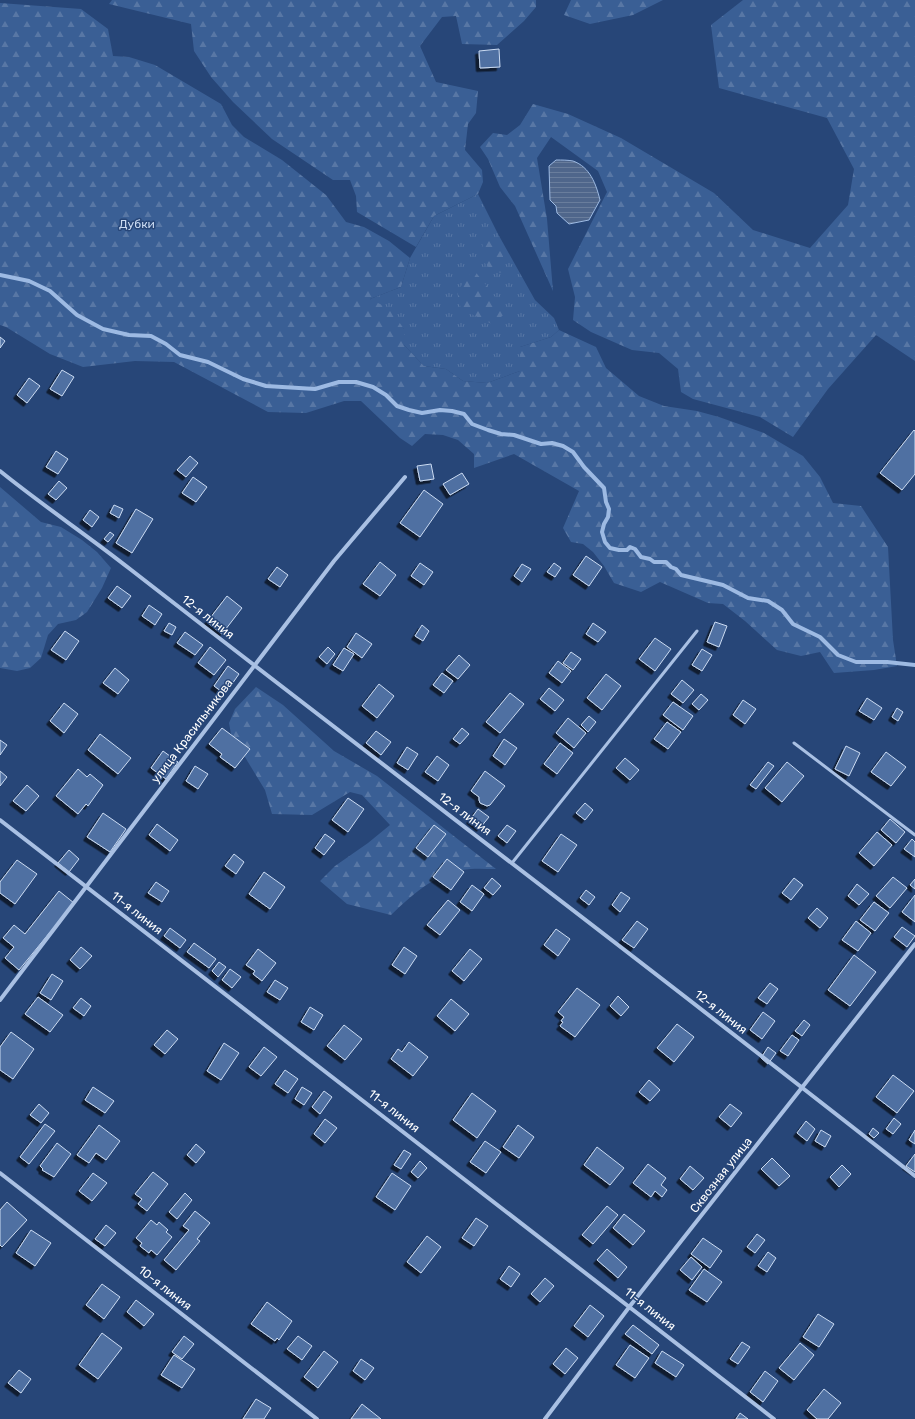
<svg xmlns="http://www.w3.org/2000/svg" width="915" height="1419" font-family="Rubik,sans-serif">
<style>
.grass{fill:url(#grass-tufts)}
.forest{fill:url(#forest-firs)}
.water{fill:url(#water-rules);stroke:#9dbae3}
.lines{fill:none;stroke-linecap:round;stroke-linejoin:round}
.stream{stroke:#9dbae3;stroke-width:4}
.building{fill:#4f70a2;stroke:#cbdbf2;filter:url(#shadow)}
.service{stroke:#a9c0e3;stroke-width:3}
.minor{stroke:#a9c0e3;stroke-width:4}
.labels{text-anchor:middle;stroke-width:3;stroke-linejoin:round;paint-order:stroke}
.park-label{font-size:12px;fill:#cbdbf2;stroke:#274678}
.street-label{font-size:12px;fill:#fff;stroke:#274678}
</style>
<defs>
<pattern id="grass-tufts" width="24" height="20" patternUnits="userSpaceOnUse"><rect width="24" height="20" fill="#3a5f95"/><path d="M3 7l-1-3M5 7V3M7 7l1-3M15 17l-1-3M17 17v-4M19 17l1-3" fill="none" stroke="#5877a5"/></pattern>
<pattern id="forest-firs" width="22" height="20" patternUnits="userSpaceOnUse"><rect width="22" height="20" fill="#3a5f95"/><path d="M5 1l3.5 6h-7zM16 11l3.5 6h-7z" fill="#5877a5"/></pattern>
<pattern id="water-rules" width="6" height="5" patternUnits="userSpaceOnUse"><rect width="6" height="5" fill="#4f668b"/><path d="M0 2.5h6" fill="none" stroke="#697d9c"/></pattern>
<filter id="shadow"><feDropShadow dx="-3.5" dy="3.5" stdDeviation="0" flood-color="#0009"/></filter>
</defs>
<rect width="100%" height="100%" fill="#274678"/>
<path class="grass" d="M478,194L498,234L535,300L554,318L559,330L551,337L520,347V371L487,383L463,381L446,369L424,366L404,345V329L370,299L401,287L410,258L434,216Z"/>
<path class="forest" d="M112,0H536V7L524,21L497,45L462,44L456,16L442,17L420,46L436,82L478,91L476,113L468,124L465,150L482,170L483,182L478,194L434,216L416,247L357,212L356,196L350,180H333L272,139L233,102L211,77L194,51L191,24L109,4Z
M571,0H663L633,15L590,24L564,15Z
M743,0H915V361L876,335L828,389L793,437L760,417L693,399L681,392L678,369L659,353L632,350L591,332L573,320L575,297L568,269L607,192L598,171L551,137L537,158L547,219L553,291L515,206L500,187L488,159L480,147L493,133L507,135L520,125L533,104L568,114L621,138L714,193L753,230L810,248L848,205L854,169L827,118L719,88L711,25Z
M0,3L81,9L108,29L113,56L129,57L155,65L221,104L232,125L244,137L282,160L326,195L346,222L364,227L389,241L410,258L401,287L370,299L390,309L404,329V345L424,366L446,369L463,381L487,383L520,371V347L551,337L559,330L596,347L606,368L639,396L664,406L697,411L719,417L764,433L803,456L820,477L833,503L861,506L888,547L893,640L897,666L874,670L834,673L820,652L801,656L777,650L745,621L723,604L708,603L660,582L641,592L614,583L604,566L593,552L583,544L571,542L563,528L579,491L514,454L474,468V454L458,440L443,435L425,434L412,446L400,438L361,401H344L306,413L268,412L174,362L135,361L83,367L50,354L6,327L0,325Z
M482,232L502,252L507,273L493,272L483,261Z
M473,269L490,290L506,313L492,324L461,309L457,292Z
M0,487L41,522L61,527L82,540L97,552L111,568L102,588L87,612L76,620L58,624L48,635L41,658L30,668L17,671L0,668Z
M256,687L283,705L334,751L377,776L496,869C485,869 473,868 462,870C433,875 411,896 391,915L347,904L320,881L335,866L368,843L390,825L362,795L350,792L312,815L272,814L265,790L231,734L229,723L235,709Z"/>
<path class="water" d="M556,160C562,160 568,160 573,161C590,167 596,184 600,200L589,220L569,224L557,213L556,206L550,200L549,166Z"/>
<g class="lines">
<path class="stream" d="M0,275L29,281L50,291L77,315L103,329L129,335L151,336L166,344L180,355L208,362L243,379L266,386L315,389L339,382H356L373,387L386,395L397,406L409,410L422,413L440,410L452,411L464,414L472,424L488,430L501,434L514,435L541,444L552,443L563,446L573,452L584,467L604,488L606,502L609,509L608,517L604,524L602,532L605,542L610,548L619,550H627L630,547L635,549L641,557L650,559L654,562H666L671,567L676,569L681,575L723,585L748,598L768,601L782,610L793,624L820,637L838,655L856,662H887L915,665"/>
</g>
<path class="building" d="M499,49L500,67L480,68L479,51Z
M0,337L5,341L0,348Z
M62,370L74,377L62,396L50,389Z
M29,378L40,386L27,403L17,395Z
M914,430L915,431V474L902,490L880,473Z
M56,451L68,459L58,474L46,467Z
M190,456L198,463L186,477L177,470Z
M431,464L434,479L420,481L417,466Z
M462,473L469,484L450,495L443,484Z
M193,477L207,487L196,502L182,493Z
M59,481L67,488L56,500L48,494Z
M424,490L443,504L420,537L400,523Z
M114,505L123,509L119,518L110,513Z
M136,509L153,519L132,553L116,543Z
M90,510L99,517L92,527L83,520Z
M110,532L114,535L108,542L104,539Z
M586,556L602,567L589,586L573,575Z
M380,562L396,575L380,596L363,584Z
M420,563L433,572L424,585L411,576Z
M554,563L561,568L555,577L547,572Z
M522,564L531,569L522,582L514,576Z
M277,567L288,575L280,587L268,579Z
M117,586L131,596L122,608L108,598Z
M227,596L242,608L222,634L207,622Z
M149,605L162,614L155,625L142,616Z
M715,622L727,626L719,647L707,642Z
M169,623L176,627L172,635L164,631Z
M593,623L606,632L598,642L586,634Z
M422,625L429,631L423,641L415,636Z
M65,631L79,641L66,660L51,650Z
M185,632L203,645L195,655L177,643Z
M356,633L372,644L362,658L347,647Z
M655,638L671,649L655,671L639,659Z
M210,647L226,660L214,675L198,663Z
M328,647L335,654L327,664L319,657Z
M344,648L354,654L343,671L333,665Z
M702,649L712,655L702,671L692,665Z
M571,652L581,659L573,670L563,663Z
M459,655L470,665L458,679L446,670Z
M558,661L571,671L562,683L549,673Z
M228,666L239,674L225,694L214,686Z
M115,668L129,680L118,694L103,683Z
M442,673L453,681L444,693L433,685Z
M606,674L621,686L602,710L587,698Z
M682,680L694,690L683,703L671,694Z
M379,684L394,696L377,718L362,706Z
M549,688L564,700L555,711L540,699Z
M510,693L524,704L500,733L486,722Z
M701,694L708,700L699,710L692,704Z
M867,698L882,708L874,720L859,711Z
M743,700L756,709L745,724L733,715Z
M673,702L693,716L683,730L663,715Z
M64,703L78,714L64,733L50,721Z
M897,708L903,712L898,721L892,717Z
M589,716L596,722L588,732L581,725Z
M568,718L586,733L574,748L556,733Z
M667,722L681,732L668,749L654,739Z
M222,728L250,749L235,768L220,757L222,754L209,744Z
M462,728L469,734L460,744L453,739Z
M376,731L391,742L381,755L366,743Z
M100,734L131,758L118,774L88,750Z
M504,739L517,748L505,765L493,756Z
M0,740L7,745L0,755Z
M560,743L573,753L557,774L544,764Z
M846,746L860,753L849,776L835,769Z
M407,747L418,754L408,770L397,763Z
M163,751L178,762L166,779L151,768Z
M886,752L906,767L891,786L871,772Z
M437,756L449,765L438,781L425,772Z
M625,758L639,770L630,780L616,768Z
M768,762L774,766L756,789L750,785Z
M787,762L804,776L782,802L765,788Z
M195,766L208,774L198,789L186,781Z
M78,769L87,777L90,774L103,785L88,806L86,804L78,814L56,796Z
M0,771L7,777L0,786Z
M485,771L505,786L490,805L487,806L480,803L479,800V797L471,791Z
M27,785L39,796L26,811L13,801Z
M348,798L364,809L348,832L332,820Z
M585,803L593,810L585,820L576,813Z
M478,809L489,817L480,828L470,820Z
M103,813L126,829L110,852L87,837Z
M890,819L905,832L896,843L881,830Z
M157,824L178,840L170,851L149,835Z
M434,825L446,834L428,857L416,848Z
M507,825L516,831L507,843L498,836Z
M877,832L892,845L874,866L859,853Z
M325,834L335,841L324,855L315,848Z
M561,834L577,845L558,872L542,861Z
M912,839L915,842V857L904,849Z
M69,850L79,859L69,872L58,863Z
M234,854L244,862L236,874L225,866Z
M447,859L464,872L451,890L433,877Z
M17,860L37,874L15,904L0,893V882Z
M264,872L285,887L270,909L249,894Z
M893,877L907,888L890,908L876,896Z
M492,878L501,886L493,895L484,888Z
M794,878L803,885L791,900L782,893Z
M915,879V889L910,885Z
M156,882L169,891L162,902L148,893Z
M857,884L869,894L859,905L848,896Z
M472,885L484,894L472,911L460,902Z
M586,890L595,897L589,905L580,898Z
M59,891L74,903L19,970L5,958L14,947L3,938L14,925L25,934Z
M621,892L630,898L620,912L612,905Z
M915,895V922L902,912Z
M448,900L460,910L440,935L427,925Z
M874,902L889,913L875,931L860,920Z
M817,908L828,918L820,928L808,918Z
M637,921L648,929L634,948L622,940Z
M856,921L871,933L858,951L842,940Z
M902,927L915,936L907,947L894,937Z
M170,928L186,940L180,948L164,936Z
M556,929L570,939L558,956L544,945Z
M194,943L216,959L209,968L187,952Z
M81,947L92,956L80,969L70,960Z
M404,947L417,956L405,974L392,965Z
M258,949L276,963L262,981L253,974L255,971L246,965Z
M470,949L482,959L464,981L452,971Z
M854,955L876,972L850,1006L828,990Z
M219,962L226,967L218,977L212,971Z
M230,969L241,977L232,988L222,980Z
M52,974L63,981L51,1000L40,993Z
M275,980L288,988L280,1000L267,992Z
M770,983L778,989L767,1004L758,998Z
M577,988L600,1005L575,1037L560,1026L563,1022L561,1021L564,1017L558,1012Z
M618,996L629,1007L621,1016L610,1006Z
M38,997L63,1015L50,1032L25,1014Z
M81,998L91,1006L84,1016L73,1008Z
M451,999L469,1014L455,1031L437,1016Z
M310,1007L323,1015L314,1030L301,1022Z
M763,1012L775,1021L762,1039L750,1030Z
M804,1020L810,1025L802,1036L795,1031Z
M677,1024L694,1037L674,1062L657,1048Z
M344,1025L362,1039L345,1060L327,1046Z
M167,1030L178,1039L165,1054L154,1045Z
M11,1032L34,1049L13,1079L0,1070V1047Z
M792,1035L799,1040L788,1056L780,1051Z
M409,1042L428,1057L413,1076L391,1059L398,1049L402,1052Z
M224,1043L239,1053L221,1080L207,1071Z
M264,1047L277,1057L261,1076L249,1067Z
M768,1047L776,1053L768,1064L761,1058Z
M285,1070L298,1079L288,1093L275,1084Z
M893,1075L914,1091L897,1113L876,1097Z
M649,1080L660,1090L650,1101L639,1092Z
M93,1087L114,1101L105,1113L85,1100Z
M302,1087L312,1093L304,1105L295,1099Z
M324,1091L332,1097L320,1114L312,1107Z
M472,1093L496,1111L477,1138L453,1120Z
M39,1104L49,1113L41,1123L30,1115Z
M730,1104L742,1113L731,1127L719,1117Z
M894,1118L901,1124L893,1134L886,1129Z
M325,1119L337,1128L325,1143L314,1134Z
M806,1121L815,1129L807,1141L797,1133Z
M45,1124L55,1131L29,1164L20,1157Z
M99,1125L120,1141L106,1160L96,1153L89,1163L77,1155Z
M518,1125L534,1137L519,1158L503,1147Z
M873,1128L879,1133L874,1138L869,1134Z
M821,1130L831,1136L825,1147L815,1141Z
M915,1130V1144L909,1140Z
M485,1141L501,1152L486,1173L470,1162Z
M57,1143L71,1154L54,1177L42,1170L43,1169L40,1166Z
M196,1144L205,1152L196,1163L187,1155Z
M597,1147L624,1168L610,1185L584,1165Z
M404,1150L411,1154L401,1169L394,1165Z
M915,1154V1172L906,1166Z
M772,1158L790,1176L779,1186L761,1169Z
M420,1161L427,1168L418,1178L411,1172Z
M648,1164L666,1178L661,1185L667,1190L662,1197L655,1191L651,1197L633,1183Z
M842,1165L851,1174L839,1187L830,1177Z
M690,1166L704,1178L693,1190L680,1179Z
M153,1172L168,1184L147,1211L138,1204L142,1199L135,1194Z
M93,1173L107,1183L92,1201L79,1191Z
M392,1173L411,1186L395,1210L376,1197Z
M185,1193L192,1200L177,1219L169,1212Z
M7,1202L27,1220L2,1247L0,1245V1210Z
M607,1206L618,1215L593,1244L582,1235Z
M195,1211L210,1223L197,1239L200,1241L176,1270L164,1260L189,1230L183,1226Z
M624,1214L645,1231L633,1245L613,1228Z
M476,1218L488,1226L474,1246L462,1238Z
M151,1220L157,1225L159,1222L168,1230L166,1232L172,1237L157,1255L151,1250L149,1253L140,1246L142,1243L136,1238Z
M106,1225L116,1233L105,1246L95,1239Z
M31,1230L51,1243L35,1266L16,1253Z
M757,1234L765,1240L755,1253L747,1247Z
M427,1236L441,1247L421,1273L407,1262Z
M703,1238L722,1251L710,1268L691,1254Z
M607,1249L627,1267L618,1278L597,1260Z
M768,1252L776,1258L767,1272L758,1266Z
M691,1257L702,1267L692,1280L680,1270Z
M509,1266L520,1274L511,1287L500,1279Z
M704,1269L722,1282L707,1302L689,1290Z
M545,1278L554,1286L540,1302L531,1294Z
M102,1284L120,1297L104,1319L86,1305Z
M136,1300L154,1314L144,1326L127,1312Z
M267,1302L292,1321L279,1340L277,1338L275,1341L251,1324Z
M590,1305L604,1316L588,1337L574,1326Z
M818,1314L834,1324L819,1347L803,1337Z
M633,1325L659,1345L652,1354L625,1334Z
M102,1333L122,1348L98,1379L79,1365Z
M184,1336L194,1344L182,1359L172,1352Z
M298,1336L312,1346L302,1360L287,1349Z
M742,1342L750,1347L738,1364L730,1359Z
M800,1343L814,1355L794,1380L779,1368Z
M630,1345L649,1358L635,1378L616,1365Z
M566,1348L578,1358L565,1374L553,1364Z
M324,1351L338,1362L318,1388L304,1377Z
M662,1351L684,1365L676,1377L655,1363Z
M174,1355L195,1369L182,1388L161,1375Z
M361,1359L374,1368L365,1380L353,1371Z
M19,1370L31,1379L21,1393L8,1383Z
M765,1371L778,1381L763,1402L750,1392Z
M824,1389L841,1403L828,1419H817L807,1410Z
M256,1399L271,1408L264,1419H243Z
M362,1404L381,1419H351Z
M740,1413L748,1419H736Z"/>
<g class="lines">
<path class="service" d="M794,743L915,835
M512,863L697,631"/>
<path class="minor" d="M0,471C42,505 87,535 130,569C391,772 655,971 915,1176
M0,820L774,1419
M0,1000L334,561L405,477
M0,1173L317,1419
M545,1419L630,1306L915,944"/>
</g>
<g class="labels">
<g class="park-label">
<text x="137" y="228">Дубки</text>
</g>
<g class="street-label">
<text transform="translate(208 617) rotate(38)" y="4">12-я линия</text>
<text transform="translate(192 731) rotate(-53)" y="4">улица Красильникова</text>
<text transform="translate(465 814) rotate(37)" y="4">12-я линия</text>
<text transform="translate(137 913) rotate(38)" y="4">11-я линия</text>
<text transform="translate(721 1012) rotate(38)" y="4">12-я линия</text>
<text transform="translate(394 1111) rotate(38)" y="4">11-я линия</text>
<text transform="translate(721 1175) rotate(-52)" y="4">Сквозная улица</text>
<text transform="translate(165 1288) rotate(38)" y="4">10-я линия</text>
<text transform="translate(650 1309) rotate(38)" y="4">11-я линия</text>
</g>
</g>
</svg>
